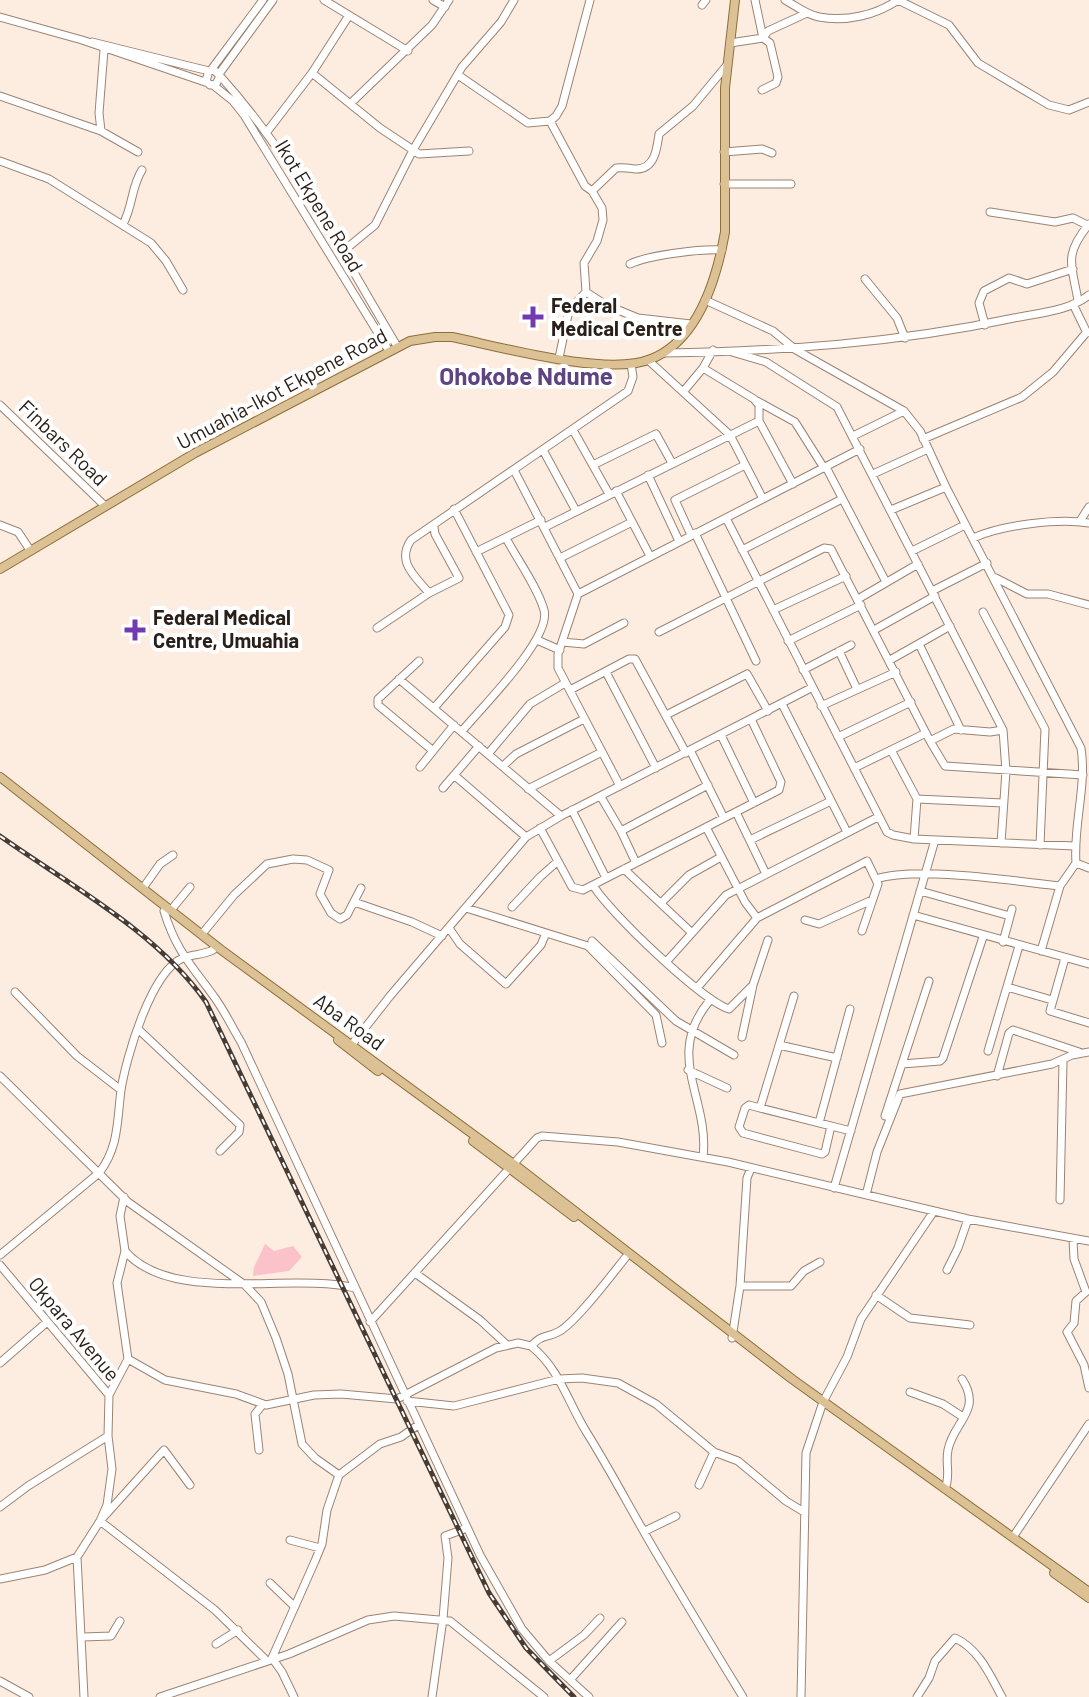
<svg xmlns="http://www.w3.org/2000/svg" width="1089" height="1697" font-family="Barlow,sans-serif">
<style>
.green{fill:#fbc2c9}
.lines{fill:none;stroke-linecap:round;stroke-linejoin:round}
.minor-casing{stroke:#9c8372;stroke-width:9}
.major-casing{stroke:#8d6e3a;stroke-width:10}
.minor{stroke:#fff;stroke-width:7}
.major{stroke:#dbc194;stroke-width:8}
.rail-casing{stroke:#473c34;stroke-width:5}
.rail{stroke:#fff;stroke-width:2;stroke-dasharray:6;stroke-linecap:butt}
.poi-dot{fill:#723ab0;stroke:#fff;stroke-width:3}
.labels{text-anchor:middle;stroke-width:8;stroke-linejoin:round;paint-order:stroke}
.street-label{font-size:20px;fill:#2a2019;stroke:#fff}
.poi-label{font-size:20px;font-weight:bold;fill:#2a2019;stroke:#fff;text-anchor:start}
.quarter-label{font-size:24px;font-weight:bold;fill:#5e4581;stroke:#fff}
</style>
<rect width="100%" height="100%" fill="#fdede1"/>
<path class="green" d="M265,1244L274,1251L293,1246L302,1257L289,1271L253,1276L254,1267Z"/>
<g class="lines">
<defs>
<path id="minor" d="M324,0L408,51
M433,0L445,7
M755,0L763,38L770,43L778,77L776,83L762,90
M785,0C796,6 807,15 819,17C847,22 876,15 898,0
M898,0L949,25L978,63L1049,105L1069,110L1089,102
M702,5L706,0
M0,17L82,40L208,83
M348,17L312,73L380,128L419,154L469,151
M92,42L209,71L214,70L220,76L216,84L210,85L206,81L209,71
M730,43L763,38L768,31L807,13
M104,50L99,113L101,131L138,152
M211,70L263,0
M219,74L273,0
M458,75L528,123L550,121L556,116L562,106L590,0
M220,76C292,155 342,255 397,346
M213,85L233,101L244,115L389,351
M0,96L101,131
M351,103L432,25L449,0
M550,121L585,186L592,191L616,168C623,167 628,168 635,169C655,170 657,148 659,134L693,106L727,65
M266,133L312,73
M724,152L762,149L772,153
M0,161L49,179L151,243L166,261L183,290
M724,184H791
M990,212L1055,222L1073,218L1087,225
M123,224C133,206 131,187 142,170
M341,253L375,225L413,150L462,67L501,22L514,0
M630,264C649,255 699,249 722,250
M865,279L897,318L905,338
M586,292L606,305L638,318L691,324
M705,300L773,331L796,350L904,411L920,431L946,487L1081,748C1087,786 1073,825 1076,863L1089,868
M1078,301C1072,264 1063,256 1089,224
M1073,304L1087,333
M985,325L979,303L984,291L1009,278L1027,284L1073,269
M732,352L766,362L837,407L1003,730L1006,771L1001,843
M664,353C782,351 897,343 1014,318C1039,313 1069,311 1089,295
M559,358L569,310L586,292L584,263L597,241L603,220L602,208L592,191
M648,360L730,435L763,499
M703,368L754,399L759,405V421L793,484
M683,392L703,368L713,350
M757,401L795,422L824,468
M0,405L104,505
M573,430L609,494
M853,436L904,411
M923,439L1022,397L1053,372L1086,333
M543,450L576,511
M595,464L656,434L672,463
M826,467L886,582
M514,470L578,594L558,654V668L620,786
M873,474L928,449
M648,475L679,541
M616,491L650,556
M891,510L946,487
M726,518L887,832L893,835L914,839L1075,846
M1080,521L1089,507
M0,525L18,532L30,550
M545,527L759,421
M695,533L756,661
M691,535L675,500L745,465
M973,538C1002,525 1058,518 1089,523
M742,550L842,499
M912,551L965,525
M476,552L541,520
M560,558L632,522
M996,578L1027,594H1048L1089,605
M932,591L987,563
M429,593C415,576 396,562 411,540L628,391L633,377L631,364
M578,594L860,449
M858,599L918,564
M773,610L846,576
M983,612L1045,729L1040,845
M377,628L429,593L459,578L435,534L434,527
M874,630L935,596
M659,632L824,548L831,549L930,741L945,766L1083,775
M537,640L560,650
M788,641L861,605
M562,642L584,644L624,623
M919,644L961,730
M839,651L857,689
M890,660L950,626
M419,661L378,699V705L432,750
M803,670L851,645
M606,672L656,768
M399,679L561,816
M570,690L629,659H635L686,753
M782,704L847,832
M821,706L896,672
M434,708L505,627L509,615L454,509
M666,715L747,674L768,711
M462,731C481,708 552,638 544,610C538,588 517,559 506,538
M721,735L754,803
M838,737L911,702
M930,741L954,729L990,732L1003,730
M690,750L724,818
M891,750L917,799L914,839
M488,754L530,704L565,683
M503,766L516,754L584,719
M420,767L454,725
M854,768L926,733
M454,775L526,837
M443,788L479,746
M528,789L602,752
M601,797L621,831L636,863
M917,799L1003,803
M572,810L606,878
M736,812L766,874
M706,827L745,902L757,918
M540,828L572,887L583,890L779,790L781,782L751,719
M621,831L708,785
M750,840L831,801
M624,869L691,932
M876,879C920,866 1012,881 1060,886
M593,885C608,911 701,1000 729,1009L753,985L768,940
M143,888L160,864L173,855
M920,891L1010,916
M354,902L412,922L442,936
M661,903L689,875L721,857
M512,907L540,877L558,861
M466,908L588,946L656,1015L662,1043
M171,910L190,887
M164,911C176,951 192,966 215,998C225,1012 232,1027 241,1042L480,1555L522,1629L549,1661L589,1697
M913,915L1089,964
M805,920L819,924L872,900
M449,928L460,944L506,984L541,945L546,933
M202,934L234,895L267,864L293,859L307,860L329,870L320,894L331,913L340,919L347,915L361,888
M592,941L676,1021L734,1055
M1003,942L1012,909
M1041,951L1060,886L1076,863
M1065,958L1050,1011L1089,1023
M667,961L726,895L878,817
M1007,987L1052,1000
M697,988L757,918L867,861L878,884L862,931
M15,992L77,1056L121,1090
M138,1029L240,1125L239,1132L220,1151
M742,1037L753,985
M779,1045L837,1058
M350,1047L390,996L526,837L561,816L811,688
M988,1051L1019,946
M902,1064L940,1061L943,1058L983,937
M688,1070L727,1088
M0,1076L128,1202L245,1285L261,1302L276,1338L288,1374L302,1444L315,1458L339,1475L327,1510L322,1544L315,1561L272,1658L282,1672L294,1697
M997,1076L1009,1033L1013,1030L1079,1052
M760,1108L794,996
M885,1116L929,981
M819,1123L850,1009
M831,1126L825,1152L822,1154L743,1133L739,1127L745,1108L749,1105L760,1108L851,1131
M703,1157C710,1098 663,1056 710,1000
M834,1188L935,840
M866,1195L877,1152L900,1094L1052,1064L1072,1055L1089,1052
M1060,1200L1063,1061
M1073,1240L1074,1259L1086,1292L1076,1301L1074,1323L1067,1332L1084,1365L1089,1388
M125,1251C171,1305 289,1272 355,1288
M0,1255L99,1173C119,1147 117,1121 121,1090C126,1058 151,971 183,958C193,954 203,955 213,950
M0,1265L109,1395L108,1436L112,1469L107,1505L100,1521L77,1557L84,1697
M947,1270L958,1248L968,1219
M415,1273L480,1320L506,1344
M740,1286H791L804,1271L820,1262
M876,1295L910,1318L970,1325
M370,1322L537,1138L542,1136L618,1142L728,1162L968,1219L1089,1241
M732,1338L740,1286L747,1178L751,1168
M531,1346C560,1369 568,1403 587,1433C614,1476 637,1522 664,1566C690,1610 716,1653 743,1697
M128,1359L165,1380L236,1394L266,1405L314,1395L341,1394L397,1399L496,1348L518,1343L531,1346C544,1333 544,1339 558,1332C574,1325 613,1273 626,1257
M0,1363L47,1322
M910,1392L943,1404L963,1417
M109,1395L128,1359L117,1283L125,1251L120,1216L124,1197
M407,1401L454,1406L559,1379L582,1378L618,1383L656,1404L714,1452L738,1461L786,1501L804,1512
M259,1450L255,1414L263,1404
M339,1475L380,1444L401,1437L418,1425
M190,1485L164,1450L100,1521L215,1610L266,1660
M699,1485L714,1452
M945,1489C951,1475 945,1464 948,1450C953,1422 983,1411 962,1379
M0,1507L28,1486L108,1436
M645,1531L676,1516
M1013,1537L1089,1424
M290,1540L320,1548
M0,1579L45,1570L77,1557
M270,1583L294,1606
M83,1637L111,1636L120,1621
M216,1644L238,1630
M549,1661L584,1635L600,1618
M570,1680L622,1622
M0,1681L29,1697
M160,1697L289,1654L368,1620L394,1616L450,1621L544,1697
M432,1697L443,1619L448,1558L445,1536L467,1528
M801,1697L806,1453L823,1402L847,1357L861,1319L934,1211
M917,1697L929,1678L935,1661L955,1638C979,1649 990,1675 1002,1697"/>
<path id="major" d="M0,569L195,453L410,341L435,337H452C501,347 607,377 651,359C699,340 717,277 725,232V88L735,0
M0,777L220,949L515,1165L792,1379L1089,1592
M338,1040L378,1071
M473,1141L574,1217
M1054,1573L1089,1598"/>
</defs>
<use href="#minor" class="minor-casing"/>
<use href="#major" class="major-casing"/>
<use href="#minor" class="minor"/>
<use href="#major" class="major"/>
<defs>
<path id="rail" d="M0,836C71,886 156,931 206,1002L489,1593L526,1648L574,1697"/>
</defs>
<use href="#rail" class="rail-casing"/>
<use href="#rail" class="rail"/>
</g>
<g class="poi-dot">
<path d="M529 305h8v8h8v8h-8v8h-8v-8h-8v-8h8z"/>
<path d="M131 618h8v8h8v8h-8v8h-8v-8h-8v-8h8z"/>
</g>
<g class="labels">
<g class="street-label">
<text transform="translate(319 206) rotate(59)" y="7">Ikot Ekpene Road</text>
<text transform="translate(282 389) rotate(-28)" y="7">Umuahia-Ikot Ekpene Road</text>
<text transform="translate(63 443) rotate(44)" y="7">Finbars Road</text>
<text transform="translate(349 1022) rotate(36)" y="7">Aba Road</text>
<text transform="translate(74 1329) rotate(50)" y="7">Okpara Avenue</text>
</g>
<g class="poi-label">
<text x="551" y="313">Federal<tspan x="551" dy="23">Medical Centre</tspan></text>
<text x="153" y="625">Federal Medical<tspan x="153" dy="23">Centre, Umuahia</tspan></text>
</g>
<g class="quarter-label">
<text x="526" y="385">Ohokobe Ndume</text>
</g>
</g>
</svg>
